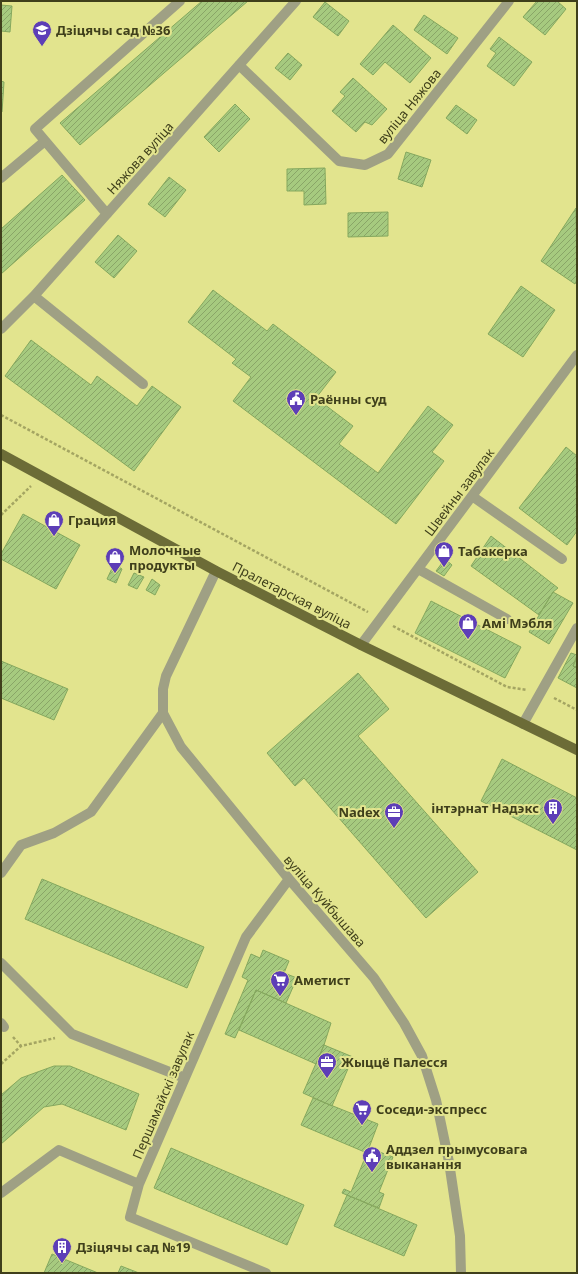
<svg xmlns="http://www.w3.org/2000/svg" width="578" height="1274" font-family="'Noto Sans',sans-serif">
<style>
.building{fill:url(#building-hatch);stroke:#85a85e}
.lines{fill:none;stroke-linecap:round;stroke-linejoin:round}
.path{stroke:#a4a562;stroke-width:2.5;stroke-dasharray:3 2;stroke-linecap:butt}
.minor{stroke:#9fa084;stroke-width:10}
.major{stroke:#6c6c37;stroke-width:10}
.labels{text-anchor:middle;stroke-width:4;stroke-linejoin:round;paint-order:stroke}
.poi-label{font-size:13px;font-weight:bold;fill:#3f3f1b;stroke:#e2e48e;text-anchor:start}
.street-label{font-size:13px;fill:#3f3f1b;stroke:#e2e48e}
</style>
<defs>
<pattern id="building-hatch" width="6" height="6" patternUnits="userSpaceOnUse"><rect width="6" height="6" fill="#a6ca7f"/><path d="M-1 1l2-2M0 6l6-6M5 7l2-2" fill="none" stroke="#89a567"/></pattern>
</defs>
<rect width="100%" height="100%" fill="#e2e48e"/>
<path class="building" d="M202,1H248L80,145L60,123Z
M537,1H557L566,9L545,35L523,17Z
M325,2L349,21L338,36L313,17Z
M1,5L12,6L10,32L1,31Z
M424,15L458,38L447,54L414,30Z
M393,25L431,58L410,83L385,62L373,75L360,64Z
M499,37L532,62L514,86L487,66L496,53L490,49Z
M288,53L302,65L290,80L275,68Z
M353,78L387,109L372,125L365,122L356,132L332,111L345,96L340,92Z
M1,81L4,82L2,112H1Z
M235,104L250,119L219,152L204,137Z
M456,105L477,120L467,134L446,118Z
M406,152L431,160L422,187L398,179Z
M325,168L326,204L304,205V191H287V169Z
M62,175L85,200L1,274V229Z
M169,177L186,190L165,217L148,204Z
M576,208L577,280L575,284L541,261Z
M388,212V236L348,237V213Z
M118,235L137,251L114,278L95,262Z
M521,286L555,310L523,357L488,334Z
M213,290L267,331L273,324L336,372L316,398L353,426L339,444L378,473L428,406L453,425L432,452L444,461L396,524L233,401L251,377L232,363L236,359L188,322Z
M31,340L91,385L97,376L137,406L152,386L181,407L134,471L5,376Z
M566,447L577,456V531L567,545L519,508Z
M23,514L80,545L56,589L1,559V554Z
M491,536L558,588L553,592L539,615L471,566Z
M445,559L452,565L444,576L436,571Z
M114,564L122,569L116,583L107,579Z
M134,573L144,577L137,589L128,585Z
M152,579L160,585L155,595L146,590Z
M553,592L573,603L549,644L529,632Z
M431,601L521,647L505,678L415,633Z
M571,653L577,655L573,666L577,668V688L558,678Z
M577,658V668L573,666Z
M1,661L68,689L54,720L1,698Z
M358,673L389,709L358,736L478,872L426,918L304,778L295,786L267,753Z
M502,759L577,798V850L481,801Z
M42,879L204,947L187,988L25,919Z
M263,950L289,961L284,973L297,978L286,1003L256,990L235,1038L225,1034L248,980L242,977L251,954L260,958Z
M256,990L331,1023L324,1045L316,1064L239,1030Z
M324,1045L353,1057L332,1106L303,1093Z
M54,1066H70L139,1094L126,1130L62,1104L44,1107L1,1144V1095L21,1078Z
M313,1098L378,1124L367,1153L301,1125Z
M171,1148L304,1205L287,1245L154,1188Z
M369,1148L393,1157L379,1192L384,1194L379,1208L342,1193L344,1189L351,1192Z
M347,1195L417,1225L404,1256L334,1226Z
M52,1254L98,1273H44Z
M121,1266L139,1273H118Z"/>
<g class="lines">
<path class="path" d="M1,415L368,612
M1,515L31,486
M393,626L507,687L527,690
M554,698L577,710
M13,1037L21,1046
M1,1064L21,1046L55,1038"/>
<path class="minor" d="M239,65L339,161L365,165L388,154L509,1
M1,178L45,141
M107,214L35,129L180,1
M34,296L143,384
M1,329L34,296L296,1
M472,496L562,559
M418,569L507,619
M216,571L166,676L163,689V713L181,747L289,879L374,978L404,1023L422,1056L436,1100L449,1162L460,1236L461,1273
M361,645L577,355
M523,724L577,628
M1,873L21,845L54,833L91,812L163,713
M1,963L72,1034L185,1078
M1,1023L4,1027
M139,1184L130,1217L266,1273
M1,1193L59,1150L139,1184L246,937L289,879"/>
<path class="major" d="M1,454L216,571L361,645L577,750"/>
</g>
<defs>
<symbol id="school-pin" viewBox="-11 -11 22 30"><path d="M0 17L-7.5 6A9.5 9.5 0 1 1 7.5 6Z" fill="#5d3eb7" stroke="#e2e48e"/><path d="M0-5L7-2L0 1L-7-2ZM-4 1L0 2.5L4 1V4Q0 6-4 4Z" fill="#fff"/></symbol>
<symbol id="civic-pin" viewBox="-11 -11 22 30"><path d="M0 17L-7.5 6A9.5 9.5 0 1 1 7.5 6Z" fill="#5d3eb7" stroke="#e2e48e"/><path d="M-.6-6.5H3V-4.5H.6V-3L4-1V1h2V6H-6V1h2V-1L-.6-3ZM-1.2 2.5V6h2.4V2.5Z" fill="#fff"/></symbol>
<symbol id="shop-pin" viewBox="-11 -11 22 30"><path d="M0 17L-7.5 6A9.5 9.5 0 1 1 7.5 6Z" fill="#5d3eb7" stroke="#e2e48e"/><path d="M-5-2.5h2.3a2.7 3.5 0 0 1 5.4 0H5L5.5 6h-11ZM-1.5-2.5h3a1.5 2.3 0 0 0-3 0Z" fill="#fff"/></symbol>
<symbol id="building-pin" viewBox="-11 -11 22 30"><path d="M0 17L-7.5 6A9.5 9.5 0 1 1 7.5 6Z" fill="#5d3eb7" stroke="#e2e48e"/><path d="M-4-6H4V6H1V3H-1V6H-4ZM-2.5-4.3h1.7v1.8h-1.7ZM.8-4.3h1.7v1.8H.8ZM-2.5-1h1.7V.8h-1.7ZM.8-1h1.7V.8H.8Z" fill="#fff"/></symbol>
<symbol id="office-pin" viewBox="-11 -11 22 30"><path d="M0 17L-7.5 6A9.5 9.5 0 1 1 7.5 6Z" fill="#5d3eb7" stroke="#e2e48e"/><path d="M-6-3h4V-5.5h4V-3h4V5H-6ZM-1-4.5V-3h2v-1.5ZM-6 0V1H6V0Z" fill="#fff"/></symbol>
<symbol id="supermarket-pin" viewBox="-11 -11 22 30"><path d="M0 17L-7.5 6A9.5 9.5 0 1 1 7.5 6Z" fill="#5d3eb7" stroke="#e2e48e"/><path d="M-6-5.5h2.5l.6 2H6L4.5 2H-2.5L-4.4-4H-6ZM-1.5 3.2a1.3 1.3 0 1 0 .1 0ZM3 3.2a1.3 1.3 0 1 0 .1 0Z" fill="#fff"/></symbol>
</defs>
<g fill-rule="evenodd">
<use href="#school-pin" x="31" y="19" width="22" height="30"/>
<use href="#civic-pin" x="285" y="388" width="22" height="30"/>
<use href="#shop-pin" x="43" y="509" width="22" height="30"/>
<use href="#shop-pin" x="433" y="540" width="22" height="30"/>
<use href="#shop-pin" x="104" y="546" width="22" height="30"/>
<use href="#shop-pin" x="457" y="612" width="22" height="30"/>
<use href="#building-pin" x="542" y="797" width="22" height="30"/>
<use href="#office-pin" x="383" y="801" width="22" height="30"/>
<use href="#supermarket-pin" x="269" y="969" width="22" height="30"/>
<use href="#office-pin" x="316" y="1051" width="22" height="30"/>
<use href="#supermarket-pin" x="351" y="1098" width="22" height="30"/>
<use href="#civic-pin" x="361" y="1145" width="22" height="30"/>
<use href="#building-pin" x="51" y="1236" width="22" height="30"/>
</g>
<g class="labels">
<g class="poi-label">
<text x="56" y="35">Дзіцячы сад №36</text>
<text x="310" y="404">Раённы суд</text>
<text x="68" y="525">Грация</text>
<text x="129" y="555">Молочные<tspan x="129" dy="15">продукты</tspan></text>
<text x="458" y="556">Табакерка</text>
<text x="482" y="628">Амі Мэбля</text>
<text x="539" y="813" text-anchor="end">інтэрнат Надэкс</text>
<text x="380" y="817" text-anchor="end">Nadex</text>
<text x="294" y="985">Аметист</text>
<text x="341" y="1067">Жыццё Палесся</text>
<text x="376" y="1114">Соседи-экспресс</text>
<text x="386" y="1154">Аддзел прымусовага<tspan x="386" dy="15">выканання</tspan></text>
<text x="76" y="1252">Дзіцячы сад №19</text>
</g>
<g class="street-label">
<text transform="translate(409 106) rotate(-51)" y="5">вуліца Няжова</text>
<text transform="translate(140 158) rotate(-48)" y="5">Няжова вуліца</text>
<text transform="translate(459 492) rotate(-53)" y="5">Швейны завулак</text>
<text transform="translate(292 595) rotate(27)" y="5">Пралетарская вуліца</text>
<text transform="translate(325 901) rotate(49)" y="5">вуліца Куйбышава</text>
<text transform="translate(163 1095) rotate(-67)" y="5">Першамайскі завулак</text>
</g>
</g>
<rect width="578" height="1274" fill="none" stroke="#3f3f1b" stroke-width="4"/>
</svg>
